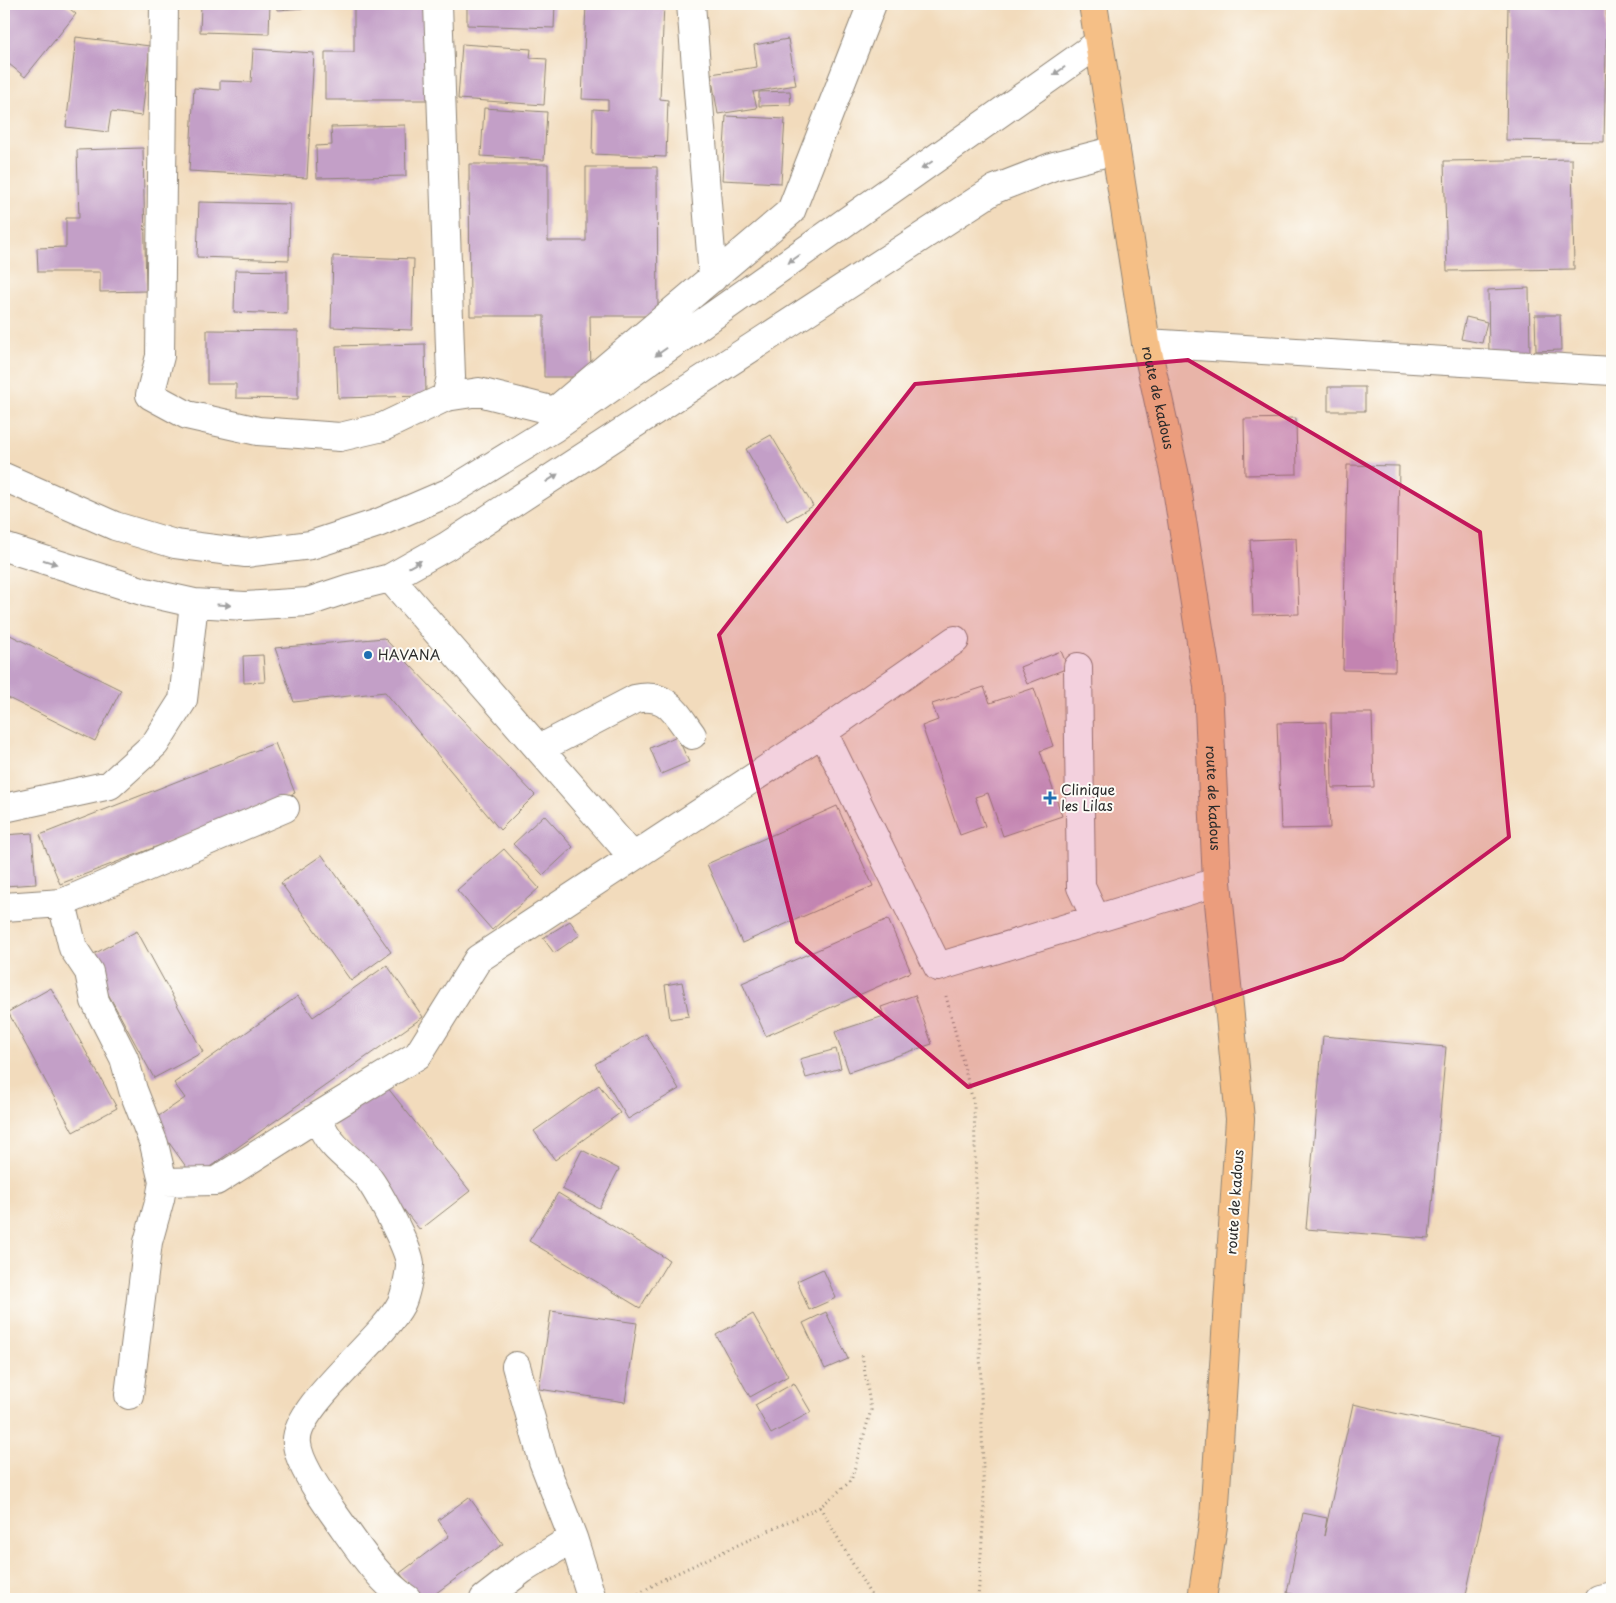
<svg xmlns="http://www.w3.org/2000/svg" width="1616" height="1603" font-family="'Playpen Sans',sans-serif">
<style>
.building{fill:#c39fc7}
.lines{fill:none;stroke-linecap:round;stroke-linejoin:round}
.minor-casing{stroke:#8e8374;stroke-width:30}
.major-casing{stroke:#8e8374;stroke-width:30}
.path{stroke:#8e8374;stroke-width:3;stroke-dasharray:1 4;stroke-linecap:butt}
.minor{stroke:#fff;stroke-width:28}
.major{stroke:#f5bf86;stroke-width:28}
.oneway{fill:#a0a0a0}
.marked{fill:#c2185b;fill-opacity:0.2;stroke:#c2185b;stroke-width:4;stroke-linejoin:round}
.poi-dot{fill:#1f6fb2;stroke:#fdfcf7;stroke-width:2}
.labels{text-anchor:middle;stroke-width:4;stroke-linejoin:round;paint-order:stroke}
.street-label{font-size:14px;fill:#2b2b2b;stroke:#fdfcf7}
.poi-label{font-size:14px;fill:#2b2b2b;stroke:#fdfcf7;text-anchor:start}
</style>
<rect width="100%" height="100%" fill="#fdfcf7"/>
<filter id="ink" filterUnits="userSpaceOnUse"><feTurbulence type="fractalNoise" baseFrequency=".02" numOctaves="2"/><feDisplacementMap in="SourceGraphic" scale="10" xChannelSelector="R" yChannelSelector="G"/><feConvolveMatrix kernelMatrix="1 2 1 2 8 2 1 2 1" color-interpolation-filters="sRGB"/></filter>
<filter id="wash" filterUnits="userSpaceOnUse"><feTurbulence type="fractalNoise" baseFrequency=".0096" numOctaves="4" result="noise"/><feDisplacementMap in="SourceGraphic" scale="20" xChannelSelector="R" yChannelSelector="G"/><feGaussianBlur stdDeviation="1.12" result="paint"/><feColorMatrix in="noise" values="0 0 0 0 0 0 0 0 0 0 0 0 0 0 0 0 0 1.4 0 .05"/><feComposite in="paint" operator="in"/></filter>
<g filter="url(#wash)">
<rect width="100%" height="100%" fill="#f2dbbc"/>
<g id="blocks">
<path class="building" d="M4,4H64L76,14L25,77L4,60Z
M201,4H270L269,34L200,32Z
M276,4H305V8L277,10Z
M354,4H428V100H325V52H354Z
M467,4H555L554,28L467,25Z
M586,4H664L660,99L668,100L666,157L592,154L593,109L608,110V100L582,99Z
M1508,4H1607L1604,142L1506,140Z
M76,37L150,46L142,116L111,112L108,132L66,127Z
M788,39L796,85L753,92L757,108L718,114L711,74L757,67L754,45Z
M462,44L531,49L530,58L547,59L544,105L458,99Z
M253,49L314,53L307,178L189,171L194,88L220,90V81L251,82Z
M790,91L791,105L759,106V92Z
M484,108L547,112L544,160L481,156Z
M726,116L785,119L781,183L722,180Z
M405,125L406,176L317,178L316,146L332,145L331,127Z
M143,148L146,291L100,292V272H38L37,248L66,247V218H79L77,150Z
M1572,159L1574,269L1447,271L1444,161Z
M469,164H548V241H586V167H657L658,316H590L591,377H544V316H470Z
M199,202L290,204L289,260L197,257Z
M333,256L414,259L412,330L331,327Z
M235,270L287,271V314L234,312Z
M1529,288L1530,356L1489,357L1488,290Z
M1535,315H1560L1561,350L1536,351Z
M1466,317L1487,322L1482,343L1461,339Z
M207,330L298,331V399L236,398V384H207Z
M425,344L426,396L338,398L336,346Z
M1328,387H1365V411H1328Z
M1296,418L1297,474L1245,475L1244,419Z
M771,435L813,506L787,521L746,449Z
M1347,465L1399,466L1395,671L1343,670Z
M1296,538L1299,614L1253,615L1250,540Z
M4,632L121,690L95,741L4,696Z
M384,638L535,795L500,830L385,692L294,702L275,648Z
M1061,651L1068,668L1027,684L1020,667Z
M263,655L265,682L244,683L243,656Z
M984,687L990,703L1034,688L1053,746L1040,751L1062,816L1003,836L988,793L975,797L985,826L960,835L922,726L938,720L932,704Z
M1331,713H1372L1374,787L1332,788Z
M1326,722L1330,828L1281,829L1277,723Z
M677,736L689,762L661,774L650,748Z
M275,743L295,793L60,884L40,835Z
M837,806L873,886L742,943L707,864Z
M544,815L573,847L543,875L513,844Z
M32,833L36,884L4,886V835Z
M504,849L539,888L492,930L457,890Z
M322,855L391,952L351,981L281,883Z
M888,919L911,972L766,1036L742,983Z
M570,921L580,935L554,953L543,938Z
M137,931L203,1052L154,1078L88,957Z
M387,965L423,1017L194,1178L153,1120L185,1098L174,1083L298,996L313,1017Z
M682,982L689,1016L670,1019L665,985Z
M51,988L117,1108L73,1132L8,1012Z
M915,995L932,1044L849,1072L835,1032L884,1016L881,1007Z
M646,1034L679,1089L628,1119L595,1064Z
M1323,1036L1446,1047L1429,1239L1306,1229Z
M836,1049L841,1068L806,1078L800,1059Z
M383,1082L470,1191L420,1230L333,1121Z
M599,1085L620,1113L555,1160L534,1131Z
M582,1150L619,1169L599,1208L562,1189Z
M558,1193L669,1260L640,1308L529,1241Z
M823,1269L836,1298L809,1310L797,1281Z
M551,1311L637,1323L625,1402L539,1389Z
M826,1312L848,1359L825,1369L803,1323Z
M753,1314L788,1376L750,1397L716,1335Z
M794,1383L811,1412L771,1434L755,1405Z
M1353,1404L1500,1436L1465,1599H1315L1287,1593L1303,1513L1327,1518L1324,1536Z
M469,1497L503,1544L428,1599H419L400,1573L449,1536L438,1520Z"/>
</g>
</g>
<g filter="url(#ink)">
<use href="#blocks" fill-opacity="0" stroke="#8e8374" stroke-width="1"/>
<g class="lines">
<defs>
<path id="minor" d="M164,4L160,356L150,395L187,415L258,431L340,437L383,427L446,397
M438,4L451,377L446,397L479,392L555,411L791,211L872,4
M691,4L713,278
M1146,343L1612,371
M4,477L115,526L175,544L246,553L311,545L378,523L450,492L554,428L1099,43
M4,547L145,592L194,603L245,606L308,602L350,588L390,578L447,546L995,189L1054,166L1116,150
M390,578L633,857
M1078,667L1081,887L1096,919
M823,732L938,967L1217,882
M539,749L635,699C667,692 675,712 692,735
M4,808L110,785L155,744L183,700L194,603
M62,903L73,948L89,972L95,1001L124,1058L133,1090L154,1144L163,1182L160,1199L148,1242L129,1395
M4,907L62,903L285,808
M320,1115C321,1119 321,1125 323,1129C331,1147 351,1160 364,1173C376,1186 409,1248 410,1264C410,1273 405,1296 401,1304C382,1341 292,1408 297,1444C299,1464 322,1497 334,1514C355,1543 377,1579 407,1599
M163,1182L216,1181L320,1115L418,1055L478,959L823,732L955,640
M516,1366L543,1461L573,1538L592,1599
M484,1599L523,1569L573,1538
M1599,1599L1612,1596"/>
<g id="major">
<path id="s1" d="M1093,4L1146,343L1175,476L1208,686L1217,882L1240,1119L1214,1519L1202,1599"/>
</g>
</defs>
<use href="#minor" class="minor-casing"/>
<use href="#major" class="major-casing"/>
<path class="path" d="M946,996L974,1105L984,1511L978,1599
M820,1507L873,1599
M630,1599L660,1581L820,1507L851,1481L871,1410L862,1355"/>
<use href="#minor" class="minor"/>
<use href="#major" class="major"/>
</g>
<defs><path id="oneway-solid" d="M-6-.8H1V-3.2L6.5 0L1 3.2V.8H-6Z" transform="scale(1.25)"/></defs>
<g class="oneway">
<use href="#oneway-solid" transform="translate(1059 71) rotate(145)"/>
<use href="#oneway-solid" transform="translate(927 165) rotate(145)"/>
<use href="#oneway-solid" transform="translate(794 259) rotate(145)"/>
<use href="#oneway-solid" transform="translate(661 352) rotate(145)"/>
<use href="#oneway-solid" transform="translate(552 478) rotate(-33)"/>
<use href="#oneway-solid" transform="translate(50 562) rotate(18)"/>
<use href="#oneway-solid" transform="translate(415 564) rotate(-29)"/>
<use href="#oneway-solid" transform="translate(224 605) rotate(3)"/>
</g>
</g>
<path class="marked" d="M1188,360L1480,532L1509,837L1343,959L968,1087L797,942L719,635L915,384Z"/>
<g class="poi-dot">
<circle cx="368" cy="655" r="5"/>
<path d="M1047.5 790.5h5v5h5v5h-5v5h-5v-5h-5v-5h5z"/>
</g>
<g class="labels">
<g class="street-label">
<text dy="5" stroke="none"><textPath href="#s1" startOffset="399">route de kadous</textPath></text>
<text dy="5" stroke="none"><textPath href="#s1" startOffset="804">route de kadous</textPath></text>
<text transform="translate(1235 1202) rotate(-86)" y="5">route de kadous</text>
</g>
<g class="poi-label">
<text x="378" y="660">HAVANA</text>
<text x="1061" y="795">Clinique<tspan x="1061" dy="16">les Lilas</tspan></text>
</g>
</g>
<rect width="1616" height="1603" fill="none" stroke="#fdfcf7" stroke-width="20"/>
</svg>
